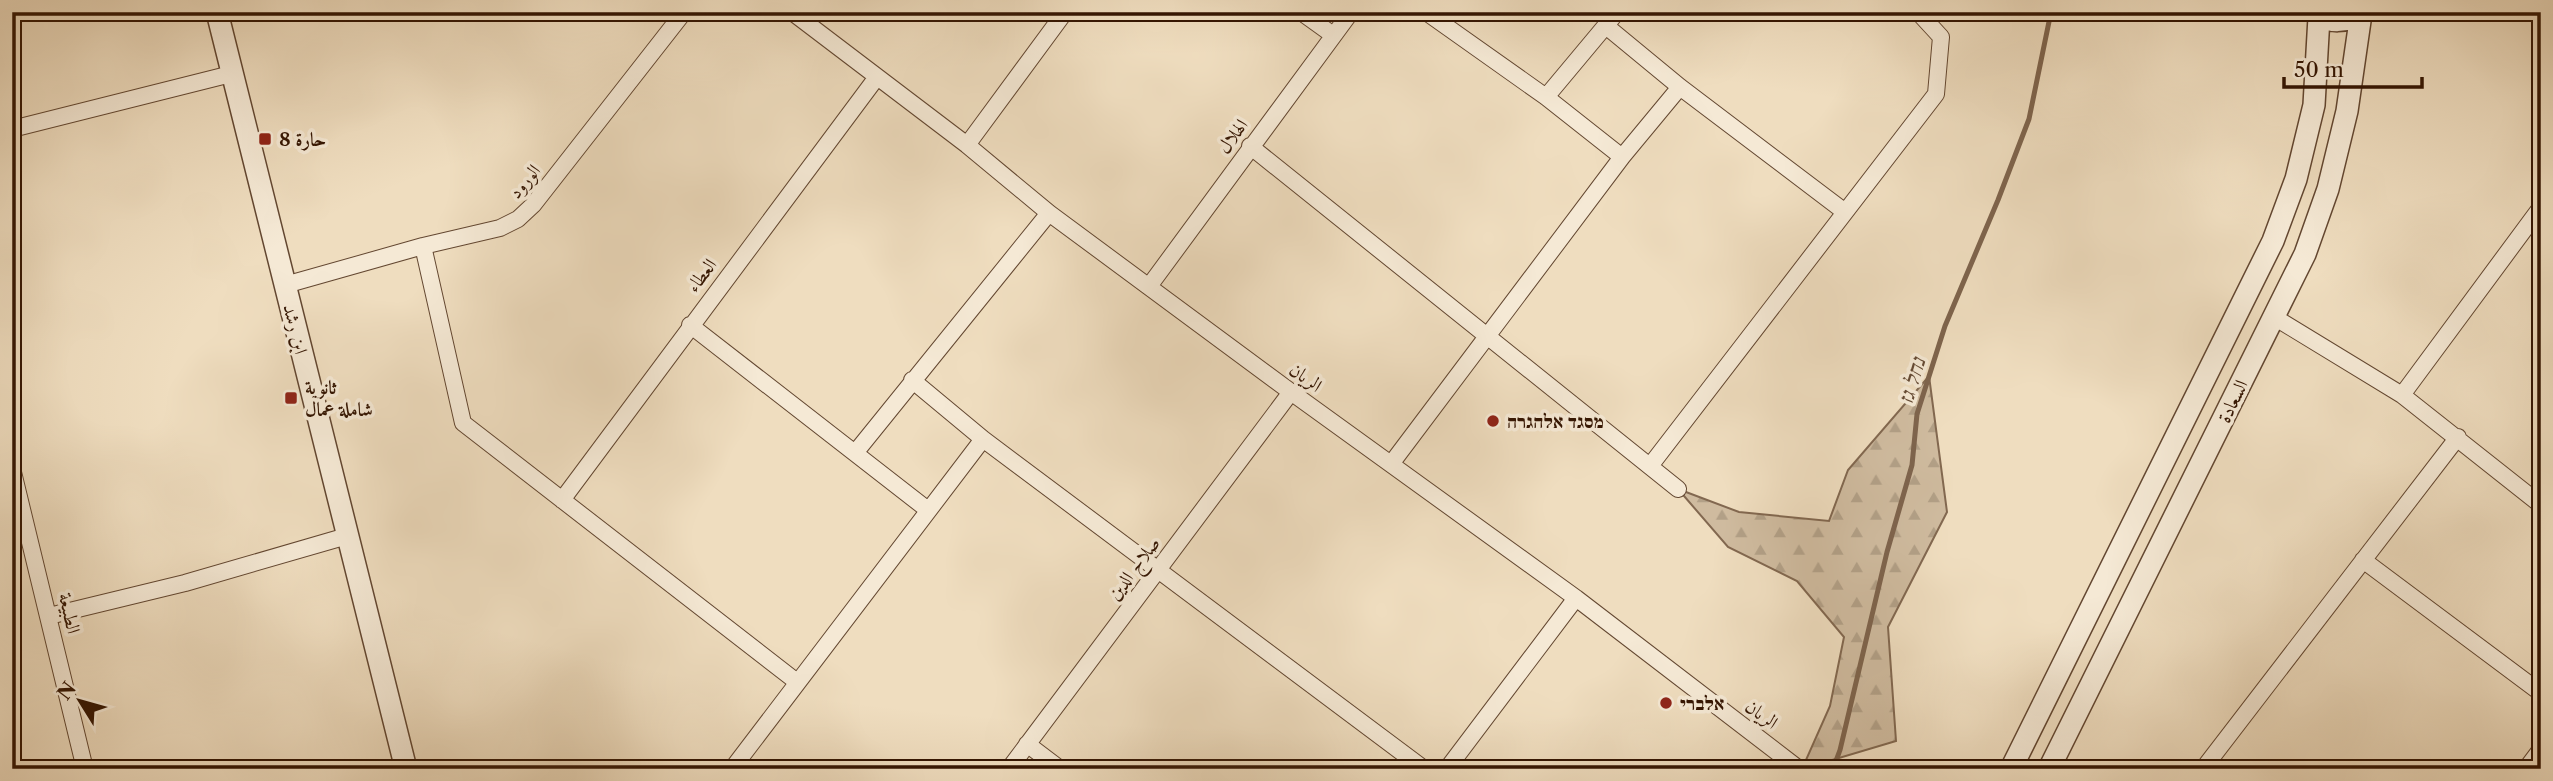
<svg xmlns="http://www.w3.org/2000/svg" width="2553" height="781" font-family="'Libre Caslon Text',Amiri,'Frank Ruhl Libre',serif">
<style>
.forest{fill:url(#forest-firs);stroke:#826850;stroke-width:2}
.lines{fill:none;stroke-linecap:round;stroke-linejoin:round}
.stream{stroke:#7e644d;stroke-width:5}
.minor-casing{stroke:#634731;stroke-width:18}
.tertiary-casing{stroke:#634731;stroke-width:24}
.minor{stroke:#f5e9d5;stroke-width:16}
.tertiary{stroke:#f5e9d5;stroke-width:21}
.poi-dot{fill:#8f2418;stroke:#f5e9d5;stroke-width:2.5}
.labels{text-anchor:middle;stroke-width:7;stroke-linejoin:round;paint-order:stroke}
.street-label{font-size:19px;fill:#341502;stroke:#f5e9d5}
.poi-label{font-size:19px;font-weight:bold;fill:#341502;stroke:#f5e9d5;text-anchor:start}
.water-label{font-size:21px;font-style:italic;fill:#654a34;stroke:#f5e9d5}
</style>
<defs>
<pattern id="forest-firs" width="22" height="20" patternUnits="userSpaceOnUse" patternTransform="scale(1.75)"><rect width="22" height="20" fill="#cfbb9f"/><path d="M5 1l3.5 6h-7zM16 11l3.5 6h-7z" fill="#b2a087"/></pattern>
</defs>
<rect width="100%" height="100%" fill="#efddbf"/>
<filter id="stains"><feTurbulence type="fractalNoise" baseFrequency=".00286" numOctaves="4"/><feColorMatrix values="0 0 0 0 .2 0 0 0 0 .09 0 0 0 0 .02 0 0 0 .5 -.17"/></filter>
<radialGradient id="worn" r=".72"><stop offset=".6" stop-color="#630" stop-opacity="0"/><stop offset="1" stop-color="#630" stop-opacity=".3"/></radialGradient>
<path class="forest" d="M1929,376L1947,512L1888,627L1896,741L1802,769L1830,706L1844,637L1797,581L1728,547L1678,489L1739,512L1829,521L1848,470Z"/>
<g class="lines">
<path class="stream" d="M1833,769L1840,750L1887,552L1912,465L1917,414L1945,326L1998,200L2029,119L2051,12"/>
<defs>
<path id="minor" d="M792,12L967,145L1049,213L1291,392L1576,598L1799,769
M1301,12L1333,35
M1426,12L1546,97L1622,157
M1606,26L1680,87L1845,212
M1546,97L1617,12
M12,129L231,74
M967,145L1065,12
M1250,146L1678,489
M423,246L463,423L797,682
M285,285L423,246L500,228L518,219L533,205L684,12
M1150,285L1351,12
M2274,317L2402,395L2541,505
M690,325L928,510
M912,380L983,439L1424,769
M2402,395L2541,207
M855,453L1049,213
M1391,464L1622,157L1680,87
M1650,466L1936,94L1941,37L1918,12
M12,468L85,769
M562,500L877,77
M2363,560L2541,693
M49,616L185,583L347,536
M1027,744L1060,769
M732,769L983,439
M1009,769L1291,392
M1447,769L1576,598
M2203,769L2458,437
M2526,769L2541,749"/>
<path id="tertiary" d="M217,12L406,769
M2313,12C2329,24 2347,23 2362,12
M2011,769L2273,241L2296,179L2314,105L2319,17
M2049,769L2305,254L2328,189L2347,111L2361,14"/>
</defs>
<use href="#minor" class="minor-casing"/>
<use href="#tertiary" class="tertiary-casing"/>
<use href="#minor" class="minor"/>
<use href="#tertiary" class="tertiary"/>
</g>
<g class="poi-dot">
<rect x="258" y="132" width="14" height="14" rx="3.5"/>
<rect x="284" y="391" width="14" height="14" rx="3.5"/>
<circle cx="1493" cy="421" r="7"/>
<circle cx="1666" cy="703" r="7"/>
</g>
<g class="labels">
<g class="street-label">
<text transform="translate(1232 136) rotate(-54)" y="7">الهلال</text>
<text transform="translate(524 181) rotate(-50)" y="7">الورود</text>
<text transform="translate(701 275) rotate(-53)" y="7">العطاء</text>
<text transform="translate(296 329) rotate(76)" y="7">ابن رشد</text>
<text transform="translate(1306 377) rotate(36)" y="7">الريان</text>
<text transform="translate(2232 401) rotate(-64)" y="7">السعادة</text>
<text transform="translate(1133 568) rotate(-53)" y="7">صلاح الدين</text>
<text transform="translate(70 613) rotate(77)" y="7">الطبيعة</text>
<text transform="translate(1762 714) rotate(37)" y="7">الريان</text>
</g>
<g class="poi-label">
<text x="279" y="146">حارة 8</text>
<text x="305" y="394">ثانوية<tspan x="305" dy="22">شاملة عمال</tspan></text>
<text x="1507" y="428">מסגד אלהגרה</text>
<text x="1680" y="710">אלברי</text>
</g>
<g class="water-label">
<text transform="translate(1912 381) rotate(-73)" y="7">נחל גז</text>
</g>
</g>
<rect width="2553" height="781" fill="none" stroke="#efddbf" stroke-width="42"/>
<rect x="14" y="14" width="2525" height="753" fill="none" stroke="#341502" stroke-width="3.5"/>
<rect x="21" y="21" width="2511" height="739" fill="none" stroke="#341502" stroke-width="2"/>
<g transform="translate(80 701) rotate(307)" stroke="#f5e9d5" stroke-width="5" paint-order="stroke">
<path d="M0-5L12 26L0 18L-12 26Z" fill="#341502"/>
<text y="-10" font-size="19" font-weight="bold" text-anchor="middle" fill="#341502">N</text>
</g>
<path d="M2284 77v10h138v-10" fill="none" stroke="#341502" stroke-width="3.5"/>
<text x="2294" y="77" font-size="21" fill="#341502" stroke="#f5e9d5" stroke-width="5" paint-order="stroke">50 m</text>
<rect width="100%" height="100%" filter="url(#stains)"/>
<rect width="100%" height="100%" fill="url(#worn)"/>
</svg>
